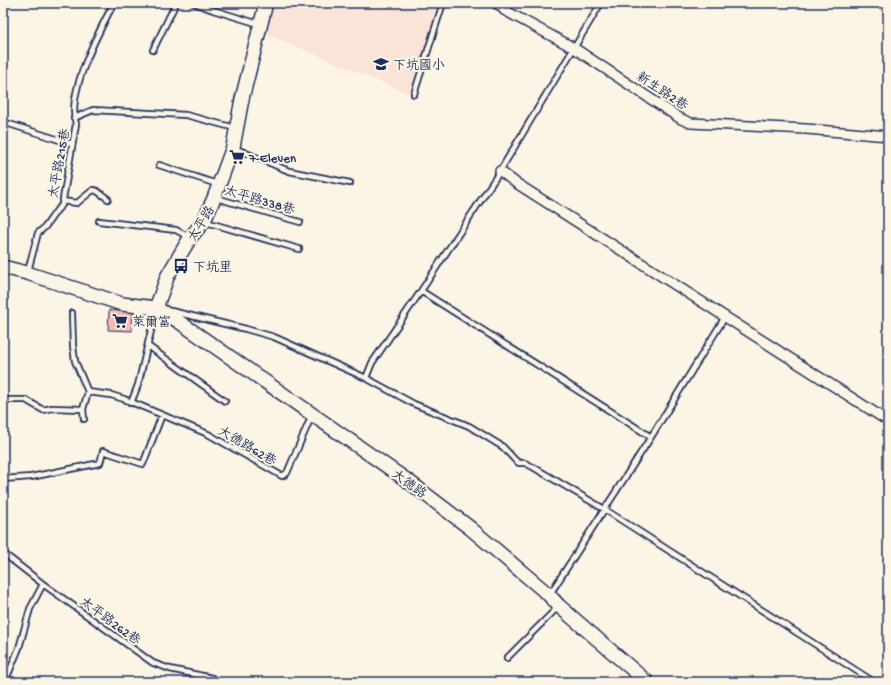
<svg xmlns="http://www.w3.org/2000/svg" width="891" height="685" font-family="'Gochi Hand','LXGW WenKai TC',sans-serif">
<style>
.built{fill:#fae3d7}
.building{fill:#f5b9b7;stroke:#1b2f5e}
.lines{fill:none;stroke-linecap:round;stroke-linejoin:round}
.lane-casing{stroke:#1b2f5e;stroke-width:8}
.street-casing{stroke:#1b2f5e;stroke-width:12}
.secondary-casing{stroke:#1b2f5e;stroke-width:16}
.lane{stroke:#fcf5e5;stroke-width:4.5}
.street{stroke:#fcf5e5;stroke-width:9}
.secondary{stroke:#fcf5e5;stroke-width:13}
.labels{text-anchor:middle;stroke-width:4;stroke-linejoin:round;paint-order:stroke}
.poi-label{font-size:13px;fill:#1b2f5e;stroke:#fcf5e5;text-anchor:start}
.street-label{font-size:13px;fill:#1b2f5e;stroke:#fcf5e5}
</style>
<rect width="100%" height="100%" fill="#fcf5e5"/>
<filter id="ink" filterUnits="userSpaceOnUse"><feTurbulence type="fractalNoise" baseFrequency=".025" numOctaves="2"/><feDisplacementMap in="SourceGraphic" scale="8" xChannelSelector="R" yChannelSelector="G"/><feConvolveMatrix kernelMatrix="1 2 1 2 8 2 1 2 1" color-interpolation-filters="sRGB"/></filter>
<g filter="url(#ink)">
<path class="built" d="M274,3H443L412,95L267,34Z"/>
<path class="building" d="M109,310L133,312L132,331L108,330Z"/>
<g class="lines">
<defs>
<path id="lane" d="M194,3L213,10L259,24
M491,3L504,10
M153,50L176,3
M414,94L443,3
M74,118L93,110L186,115L235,128
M3,122L72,144
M234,148L289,171L350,183
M159,165L217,184
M216,198L300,222
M62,201L77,203L93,190L97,191L108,199
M99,221L176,230L189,237
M206,222L299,249
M28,271L38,233L45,227L57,210L62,205L76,124C66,93 99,31 114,3
M421,291L651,437
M171,311L246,329L274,337L366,378L414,404L469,426L503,447L515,460L519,463H525L533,467L604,509L874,682
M72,313L73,346L75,361L88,392L83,409L84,419
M148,346L225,401
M366,378L372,363L421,291L500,171L601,3
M88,392L111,395L124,399L208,434L282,476L287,473L312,415
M3,400H26L43,410L52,408L83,409
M131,403L138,385L156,310
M3,479L31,477L100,463L103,451L143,464L162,415
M3,553L43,584L153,663L170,669L212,678L218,682
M550,594L651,437L725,317
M507,658L558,607
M5,682L19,648L30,609L43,584"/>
<path id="street" d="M504,10L574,48L681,119L691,123L806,129L888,136
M500,171L516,183L888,421"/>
<path id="secondary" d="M3,267L27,273L122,304L156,308L178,321L408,481L470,528L549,595L559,606L647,682
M156,308L168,275L190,238L204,221L214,198L233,147L242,99L266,3"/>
</defs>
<use href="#lane" class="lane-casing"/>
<use href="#street" class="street-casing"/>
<use href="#secondary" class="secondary-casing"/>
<use href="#lane" class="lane"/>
<use href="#street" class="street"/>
<use href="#secondary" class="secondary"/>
</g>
</g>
<defs>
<symbol id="school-bare" viewBox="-9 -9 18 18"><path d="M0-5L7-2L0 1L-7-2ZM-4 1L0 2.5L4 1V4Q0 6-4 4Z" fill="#1b2f5e" stroke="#fcf5e5" stroke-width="2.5" paint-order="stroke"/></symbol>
<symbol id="supermarket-bare" viewBox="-9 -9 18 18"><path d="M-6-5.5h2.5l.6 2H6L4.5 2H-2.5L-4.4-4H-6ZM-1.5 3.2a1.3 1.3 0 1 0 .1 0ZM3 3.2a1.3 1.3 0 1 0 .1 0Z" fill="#1b2f5e" stroke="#fcf5e5" stroke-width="2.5" paint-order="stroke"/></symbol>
<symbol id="bus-bare" viewBox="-9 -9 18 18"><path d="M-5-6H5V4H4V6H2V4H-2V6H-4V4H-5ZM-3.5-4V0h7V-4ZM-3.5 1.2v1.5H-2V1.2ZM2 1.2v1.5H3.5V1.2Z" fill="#1b2f5e" stroke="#fcf5e5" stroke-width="2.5" paint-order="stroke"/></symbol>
</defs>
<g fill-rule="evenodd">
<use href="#school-bare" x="370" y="53" width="22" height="22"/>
<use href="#supermarket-bare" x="226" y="146" width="22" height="22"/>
<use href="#bus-bare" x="170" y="255" width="22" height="22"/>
<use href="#supermarket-bare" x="109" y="310" width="22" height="22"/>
</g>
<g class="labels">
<g class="poi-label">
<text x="393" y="69">下坑國小</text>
<text x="249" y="162">7-Eleven</text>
<text x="193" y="271">下坑里</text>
<text x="132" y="326">萊爾富</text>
</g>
<g class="street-label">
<text transform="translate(663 90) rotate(33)" y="5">新生路2巷</text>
<text transform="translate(58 163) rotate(-80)" y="5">太平路215巷</text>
<text transform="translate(260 199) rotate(16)" y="5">太平路338巷</text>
<text transform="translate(200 223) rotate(-59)" y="5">太平路</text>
<text transform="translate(248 445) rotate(30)" y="5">大德路62巷</text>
<text transform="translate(410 483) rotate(36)" y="5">大德路</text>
<text transform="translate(111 620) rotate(36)" y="5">太平路262巷</text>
</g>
</g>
<rect width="891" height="685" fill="none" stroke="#fcf5e5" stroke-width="16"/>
<rect x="8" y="8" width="875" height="669" fill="none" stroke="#1b2f5e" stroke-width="1.5" filter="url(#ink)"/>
</svg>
